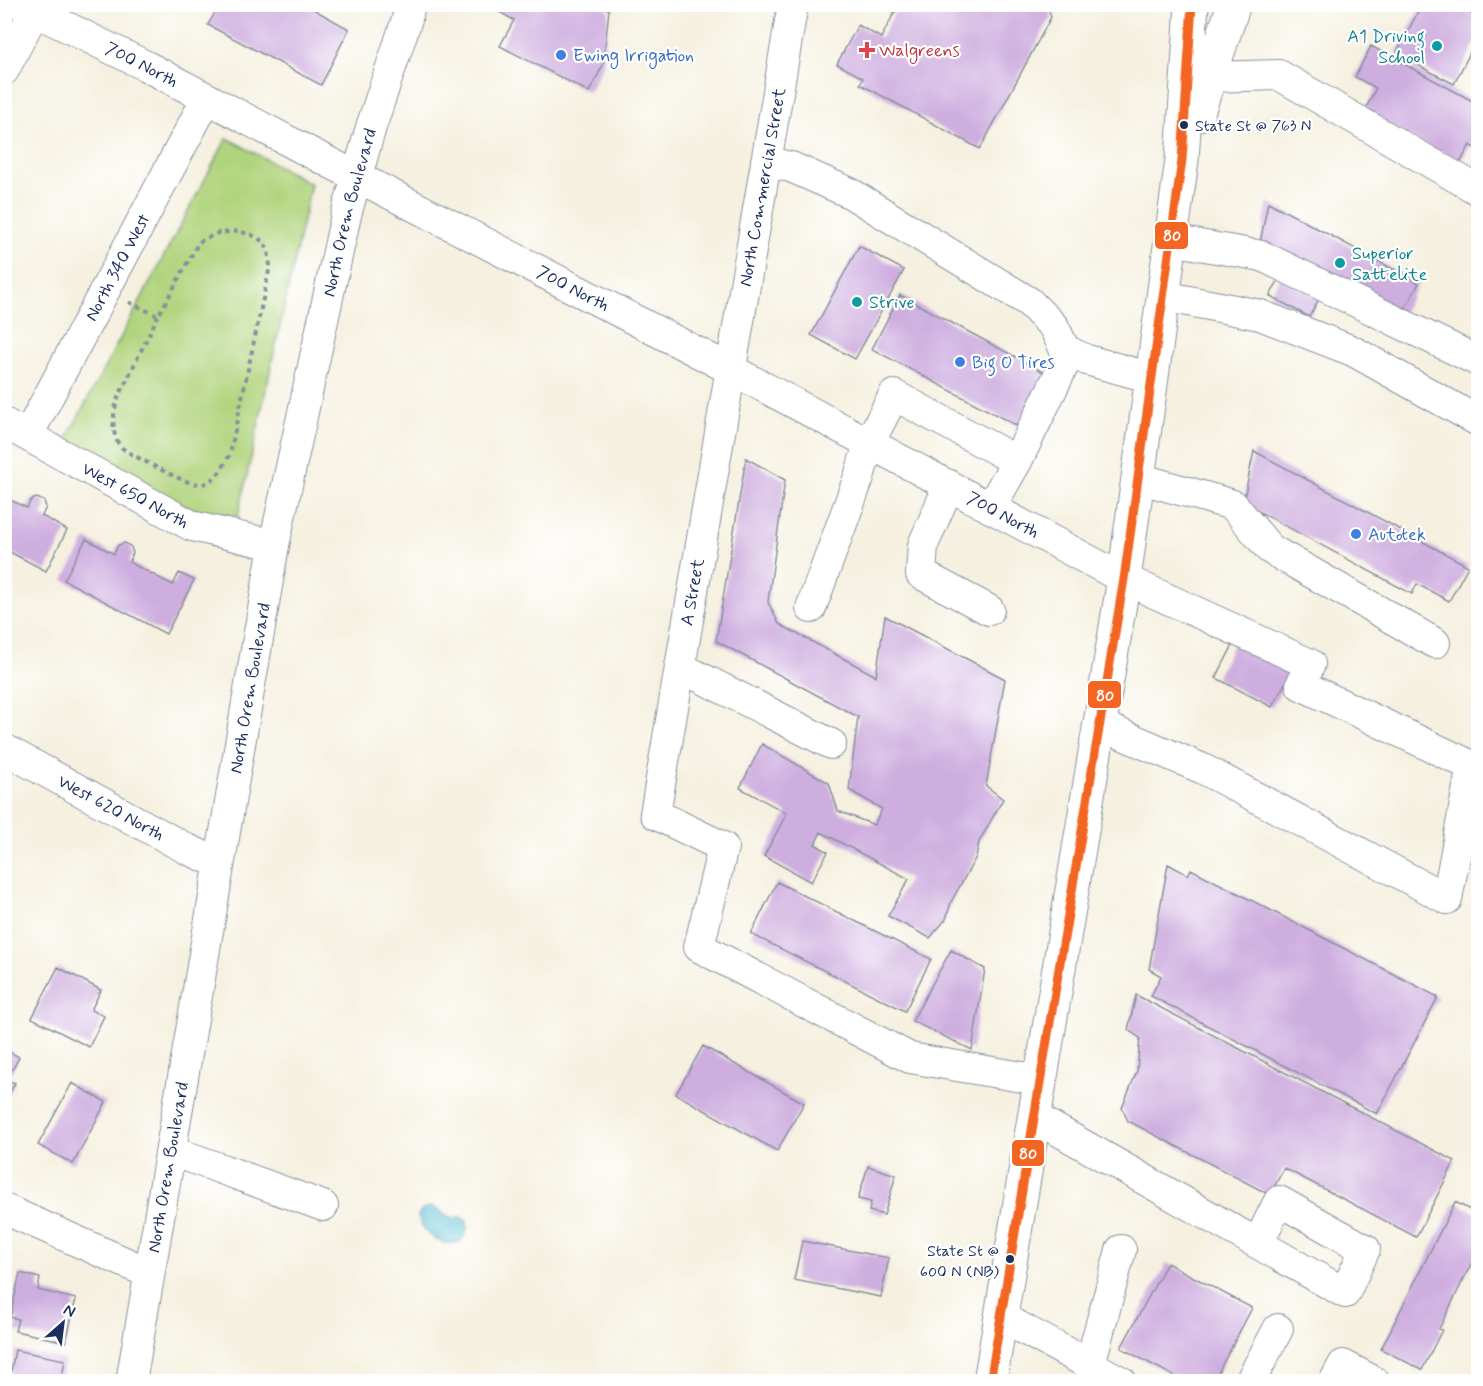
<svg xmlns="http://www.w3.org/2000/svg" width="1483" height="1386" font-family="Mynerve,sans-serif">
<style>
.green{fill:#b0d47d;stroke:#66826e;stroke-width:1.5}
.water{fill:#57c0d4;stroke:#397899;stroke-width:1.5}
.building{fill:#ceaddf}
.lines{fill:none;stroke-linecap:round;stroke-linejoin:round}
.minor-casing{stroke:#88909e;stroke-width:32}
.major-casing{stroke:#88909e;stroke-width:35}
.path{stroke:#88909e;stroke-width:4;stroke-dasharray:4.5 4.5;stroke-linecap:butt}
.minor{stroke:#fff;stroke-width:30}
.major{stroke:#fff;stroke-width:33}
.bus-1-casing{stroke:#fff;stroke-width:14}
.bus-1{stroke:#f26522;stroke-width:9}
.culture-dot{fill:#0f9aa8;stroke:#fff;stroke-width:2}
.health-dot{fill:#e0444e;stroke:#fff;stroke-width:2}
.shop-dot{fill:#3f7fe0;stroke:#fff;stroke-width:2}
.bus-dot{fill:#1b2f5e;stroke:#fff;stroke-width:2}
.labels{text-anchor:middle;stroke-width:4.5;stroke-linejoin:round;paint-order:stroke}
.bus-label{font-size:16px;fill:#1b2f5e;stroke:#fff;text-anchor:start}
.culture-label{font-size:18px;fill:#0d838f;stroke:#fff;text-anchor:start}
.health-label{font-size:18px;fill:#be3a42;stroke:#fff;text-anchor:start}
.shop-label{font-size:18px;fill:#366cbe;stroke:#fff;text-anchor:start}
.street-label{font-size:18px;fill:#1b2f5e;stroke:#fff}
.line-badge{stroke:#fff;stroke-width:2}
.badge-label{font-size:16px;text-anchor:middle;font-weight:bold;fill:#fff}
</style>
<rect width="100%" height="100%" fill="#fff"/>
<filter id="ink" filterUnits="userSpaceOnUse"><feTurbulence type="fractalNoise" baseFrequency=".0167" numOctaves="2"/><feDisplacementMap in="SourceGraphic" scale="12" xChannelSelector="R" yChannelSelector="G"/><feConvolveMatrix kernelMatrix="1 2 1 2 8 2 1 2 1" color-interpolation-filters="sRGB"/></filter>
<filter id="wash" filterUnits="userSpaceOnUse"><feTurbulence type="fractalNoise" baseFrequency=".008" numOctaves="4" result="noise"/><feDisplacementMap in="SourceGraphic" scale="24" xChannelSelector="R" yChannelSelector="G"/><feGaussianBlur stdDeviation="1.35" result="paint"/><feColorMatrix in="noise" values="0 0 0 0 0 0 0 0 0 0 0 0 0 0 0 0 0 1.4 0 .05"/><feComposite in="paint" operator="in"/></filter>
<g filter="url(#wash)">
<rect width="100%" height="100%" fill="#f5f0df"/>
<path class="green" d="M227,138L311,184L238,517L188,508L66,440Z"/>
<path class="water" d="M432,1207C445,1211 445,1221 461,1217L467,1221C469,1249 443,1248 427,1233C423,1229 420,1222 418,1216C421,1209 425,1208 432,1207Z"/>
<g id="blocks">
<path class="building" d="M220,4H304L349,29L321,85L208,25Z
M485,4H599L609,10L603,65L589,92L500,46L514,20Z
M899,4H1047L1051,17L980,149L860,84L863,78L837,64L858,25L881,38Z
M1422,4H1453L1478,18V37L1454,84L1396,54Z
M1371,46L1478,104V150L1470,145L1460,163L1364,112L1376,88L1355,77Z
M1268,202L1419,283L1400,318L1260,243Z
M859,246L904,270L855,359L811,335Z
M1280,277L1319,299L1309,317L1270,296Z
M900,295L1047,374L1019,427L872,349Z
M1254,451L1468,566L1449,601L1417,584L1412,594L1243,503Z
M746,458L785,480L768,602L779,624L876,676L885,616L1005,679L986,786L1003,799L979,842L976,857L951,902L946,919L930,938L888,916L909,879L821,832L815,844L828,852L811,882L764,856L787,813L740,788L762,744L829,783L838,811L874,825L882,809L849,790L858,717L716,641Z
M4,497L27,508L31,500L37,498L44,501L46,507L42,516L67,530L46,571L4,549Z
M86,539L114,554L118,545L125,543L131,547L133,553L129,562L173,585L179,573L194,580L166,634L64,580Z
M1235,641L1292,671L1272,707L1216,678Z
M1168,864L1188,875L1191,869L1438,997L1377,1114L1151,996L1161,976L1149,969Z
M777,882L931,959L905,1011L751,934Z
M951,950L985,969L972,1050L912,1021Z
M58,967L101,990L91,1010L104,1016L89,1047L32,1018Z
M1136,995L1455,1161L1416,1237L1284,1168L1270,1195L1128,1121L1122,1108L1137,1071L1140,1038L1128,1030Z
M703,1046L804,1103L777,1151L676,1094Z
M4,1049L19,1057L7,1080L15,1083L4,1103Z
M72,1083L106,1102L73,1164L38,1145Z
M868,1166L896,1175L884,1215L869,1211L871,1202L858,1199Z
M1455,1202L1478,1214V1250L1439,1329L1442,1330L1422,1370L1381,1349Z
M802,1241L889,1258L881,1297L794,1280Z
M1167,1263L1252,1308L1213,1382H1185L1121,1348Z
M20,1273L40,1278L38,1290L76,1299L66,1342L15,1331L18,1319L10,1317Z
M15,1350L65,1360L61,1382H4V1376L10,1377Z"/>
</g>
</g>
<g filter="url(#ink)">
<use href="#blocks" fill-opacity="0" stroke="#88909e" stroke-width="1.5"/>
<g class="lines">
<defs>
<g id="minor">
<path id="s1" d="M20,4L146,66L309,152L730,369L1124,579L1310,664L1301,685L1472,766L1447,899L1203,769L1100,725"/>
<path d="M793,4L655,814L723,847L699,947L910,1058L1040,1080"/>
<path d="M4,70L34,12"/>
<path d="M1210,77L1279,75L1478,190"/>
<path d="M766,162L791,167L850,193L1029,302L1054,327L1065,350L1087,360L1152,378"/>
<path d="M1171,240L1262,256L1478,361"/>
<path d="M1163,296L1260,315L1353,351L1478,421"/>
<path id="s2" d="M4,423L192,526L274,545"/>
<path id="s3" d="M28,435L207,98"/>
<path d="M1138,478L1233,505L1270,549L1435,643"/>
<path d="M949,485L923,545L921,574L989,610"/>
<path d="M990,508L1017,461"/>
<path d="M811,608L859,477L869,443L894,395L1017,461L1070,352"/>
<path d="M680,667L831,744"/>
<path id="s4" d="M4,749L187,849L219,863"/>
<path d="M1034,1117L1345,1293L1365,1249L1279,1201L1258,1243"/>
<path d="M171,1151L197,1160L323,1206"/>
<path d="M4,1209L149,1273"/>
<path d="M1001,1317L1122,1382"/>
<path d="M1090,1364L1121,1250"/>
<path id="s5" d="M131,1382L274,545L346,215L371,127L407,19L410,4"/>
<path d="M1250,1382L1278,1329"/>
<path d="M1334,1382L1343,1365L1375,1382"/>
</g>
<path id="major" d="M1197,115L1234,4
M990,1382L1124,579L1182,160L1192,4"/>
</defs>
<use href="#minor" class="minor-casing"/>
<use href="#major" class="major-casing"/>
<path class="path" d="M129,302L158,316L199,242L218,233L238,231L252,235L264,242L268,250L270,266L230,454C224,466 216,482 202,484C197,484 188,482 183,480C175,477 125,452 121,447C110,434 113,413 118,398L158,316"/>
<use href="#minor" class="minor"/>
<use href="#major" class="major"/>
<defs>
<path id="bus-1" d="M990,1382L1124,579L1182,160L1192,4"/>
</defs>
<use href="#bus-1" class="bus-1-casing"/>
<use href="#bus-1" class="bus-1"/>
</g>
</g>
<g class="culture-dot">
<circle cx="1437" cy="46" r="6"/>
<circle cx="1340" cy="263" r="6"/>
<circle cx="857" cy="302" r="6"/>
</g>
<path class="health-dot" d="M864 41h6v6h6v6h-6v6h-6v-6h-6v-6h6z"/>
<g class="shop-dot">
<circle cx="561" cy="55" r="6"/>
<circle cx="960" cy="362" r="6"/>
<circle cx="1356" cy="534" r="6"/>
</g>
<g class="bus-dot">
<circle cx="1184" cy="125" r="5"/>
<circle cx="1010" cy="1259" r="5"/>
</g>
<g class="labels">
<g class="bus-label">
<text x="1195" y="131">State St @ 763 N</text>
<text x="999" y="1256" text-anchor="end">State St @<tspan x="999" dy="21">600 N (NB)</tspan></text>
</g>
<g class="culture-label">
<text x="1425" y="42" text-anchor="end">A1 Driving<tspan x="1425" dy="21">School</tspan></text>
<text x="1352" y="259">Superior<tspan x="1352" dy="21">Sattelite</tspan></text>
<text x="869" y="308">Strive</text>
</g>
<g class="health-label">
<text x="879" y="56">Walgreens</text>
</g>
<g class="shop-label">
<text x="573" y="61">Ewing Irrigation</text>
<text x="972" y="368">Big O Tires</text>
<text x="1368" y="540">Autotek</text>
</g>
<g class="street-label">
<text dy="6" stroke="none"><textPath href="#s1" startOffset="136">700 North</textPath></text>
<text transform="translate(762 187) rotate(-80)" y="6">North Commercial Street</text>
<text dy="6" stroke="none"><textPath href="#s5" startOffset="1190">North Orem Boulevard</textPath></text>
<text dy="6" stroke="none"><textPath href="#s3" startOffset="190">North 340 West</textPath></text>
<text dy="6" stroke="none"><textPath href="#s1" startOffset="622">700 North</textPath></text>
<text dy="6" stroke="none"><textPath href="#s2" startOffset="150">West 650 North</textPath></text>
<text dy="6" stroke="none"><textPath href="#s1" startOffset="1108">700 North</textPath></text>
<text transform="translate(692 592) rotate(-80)" y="6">A Street</text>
<text dy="6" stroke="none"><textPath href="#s5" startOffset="704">North Orem Boulevard</textPath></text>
<text dy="6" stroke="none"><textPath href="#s4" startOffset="122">West 620 North</textPath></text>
<text dy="6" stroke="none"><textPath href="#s5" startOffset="218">North Orem Boulevard</textPath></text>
</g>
</g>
<g class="line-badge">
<rect x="1154" y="221" width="35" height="29" rx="6" fill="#f26522"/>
<rect x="1087" y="680" width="35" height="29" rx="6" fill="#f26522"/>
<rect x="1011" y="1139" width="34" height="28" rx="6" fill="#f26522"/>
</g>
<g class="badge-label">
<text x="1172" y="241">80</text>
<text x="1105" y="701">80</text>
<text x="1028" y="1159">80</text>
</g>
<rect width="1483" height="1386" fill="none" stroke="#fff" stroke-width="24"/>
<g transform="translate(63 1323) rotate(28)" stroke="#ffffff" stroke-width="4.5" paint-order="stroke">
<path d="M0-4.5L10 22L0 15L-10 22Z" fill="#1b2f5e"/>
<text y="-9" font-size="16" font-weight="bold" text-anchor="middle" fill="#1b2f5e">N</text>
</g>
</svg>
